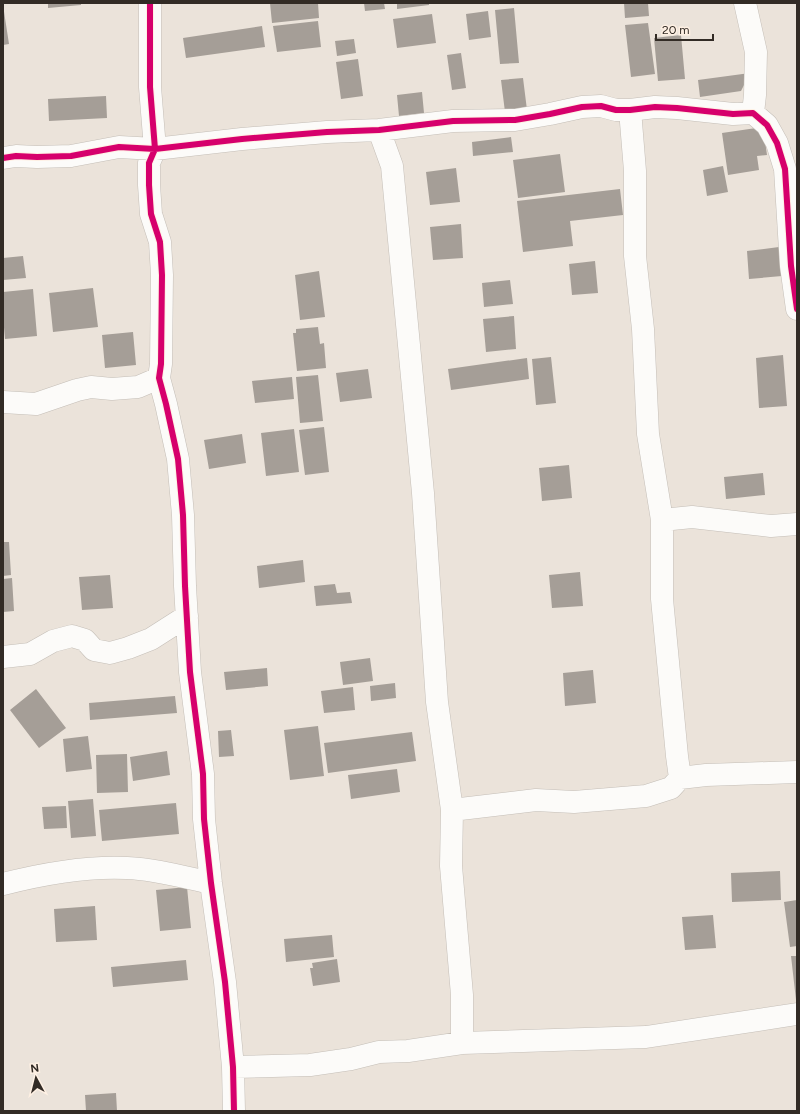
<svg xmlns="http://www.w3.org/2000/svg" width="800" height="1114" font-family="Figtree,sans-serif">
<style>
.building{fill:#a59e97}
.lines{fill:none;stroke-linecap:round;stroke-linejoin:round}
.minor-casing{stroke:#c4beb7;stroke-width:23}
.minor{stroke:#fcfbf9;stroke-width:22}
.cycleway-casing{stroke:#fef0e3;stroke-width:8}
.cycleway{stroke:#d6006c;stroke-width:6}
</style>
<rect width="100%" height="100%" fill="#ebe3da"/>
<path class="building" d="M48,3H81V5L48,8Z
M270,3H318L319,18L272,23Z
M364,3H384L385,9L365,11Z
M397,3H429V5L397,9Z
M624,3H648L649,16L625,18Z
M3,5L9,44L3,45Z
M514,8L519,63L500,64L495,10Z
M488,11L491,37L469,40L466,14Z
M432,14L436,43L397,48L393,19Z
M318,21L321,47L277,52L273,26Z
M648,23L655,74L631,77L625,25Z
M262,26L265,47L186,58L183,38Z
M681,35L685,79L658,81L654,38Z
M354,39L356,53L337,56L335,41Z
M461,53L466,88L452,90L447,55Z
M358,59L363,96L341,99L336,62Z
M750,73L741,91L700,97L698,80Z
M523,78L527,110L505,112L501,80Z
M422,92L424,113L399,116L397,95Z
M106,96L107,118L49,121L48,99Z
M763,127L767,155L757,156L759,170L728,175L722,133Z
M511,137L513,152L473,156L472,142Z
M560,154L565,192L518,198L513,160Z
M723,166L728,192L707,196L703,170Z
M456,168L460,202L430,205L426,172Z
M620,189L623,215L570,221L573,246L523,252L517,201Z
M461,224L463,258L433,260L430,227Z
M779,247L782,276L749,279L747,251Z
M23,256L26,278L3,280V258Z
M595,261L598,293L572,295L569,264Z
M319,271L325,317L300,320L295,275Z
M510,280L513,304L484,307L482,283Z
M93,288L98,327L53,332L49,293Z
M33,289L37,336L5,339L3,316V292Z
M514,316L516,349L486,352L483,319Z
M318,327L320,344L324,343L326,368L297,371L293,333H296V329Z
M133,332L136,365L105,368L102,335Z
M783,355L787,406L759,408L756,358Z
M551,357L556,403L536,405L532,359Z
M527,358L529,379L451,390L448,369Z
M368,369L372,398L340,402L336,373Z
M318,375L323,421L300,423L296,377Z
M292,377L294,399L255,403L252,381Z
M324,427L329,472L305,475L299,430Z
M294,429L299,472L266,476L261,433Z
M242,434L246,463L209,469L204,440Z
M569,465L572,498L542,501L539,468Z
M763,473L765,495L726,499L724,477Z
M3,542H9L11,575L3,576Z
M303,560L305,582L259,588L257,566Z
M580,572L583,606L552,608L549,575Z
M110,575L113,608L82,610L79,577Z
M12,578L14,611L3,612V579Z
M335,584L337,593L350,592L352,603L316,606L314,586Z
M370,658L373,681L343,685L340,662Z
M267,668L268,686L226,690L224,672Z
M593,670L596,703L565,706L563,673Z
M395,683L396,698L371,701L370,686Z
M353,687L355,710L324,713L321,691Z
M36,689L66,728L39,748L10,710Z
M175,696L177,713L90,720L89,703Z
M318,726L324,776L290,780L284,730Z
M231,730L234,756L219,757L218,731Z
M412,732L416,761L328,773L324,743Z
M88,736L92,769L66,772L63,739Z
M167,751L170,775L133,781L130,757Z
M127,754L128,792L97,793L96,755Z
M397,769L400,792L351,799L348,775Z
M93,799L96,836L71,838L68,801Z
M176,803L179,834L102,841L99,810Z
M66,806L67,828L44,829L42,807Z
M780,871L781,900L732,902L731,873Z
M187,887L191,928L160,931L156,890Z
M797,900V946L790,947L784,902Z
M95,906L97,940L56,942L54,909Z
M713,915L716,948L685,950L682,917Z
M332,935L334,957L286,962L284,939Z
M791,956H797V1000H796Z
M337,959L340,982L313,986L310,968H313L312,963Z
M186,960L188,980L113,987L111,967Z
M116,1093L117,1111H86L85,1095Z"/>
<g class="lines">
<defs>
<path id="minor" d="M150,3V87L155,149L149,163V185L151,214L160,242L162,275L161,364L159,378L166,404L178,459L183,515L185,586L190,672L203,774L204,819L211,883L225,982L233,1067L234,1111
M745,3L756,52L755,95L753,113
M630,110L635,171V256L643,329L648,434L662,520V599L677,756L680,778
M379,130L392,166L423,493L437,702L452,810L451,866L462,995V1043
M3,158L16,156L37,157L71,156L119,147L155,149L242,139L327,132L379,130L453,121L515,120L550,114L582,107L601,106L616,110H630L655,107L677,108L733,114L753,113L767,125L777,143L785,169L791,266L797,309
M3,402L36,404L77,390L91,387L112,389L138,387L159,378
M662,520L692,517L771,526L797,524
M3,657L30,654L53,641L72,636L85,640L94,650L110,653L128,648L151,639L187,616
M452,810L536,800L574,802L646,796L671,788L680,778L706,775L797,772
M3,884C42,874 87,866 127,868C155,869 183,877 211,883
M233,1067L310,1065L351,1059L379,1052L408,1051L462,1043L646,1037L797,1014"/>
</defs>
<use href="#minor" class="minor-casing"/>
<use href="#minor" class="minor"/>
<defs>
<path id="cycleway" d="M150,3V87L155,149L149,163V185L151,214L160,242L162,275L161,364L159,378L166,404L178,459L183,515L185,586L190,672L203,774L204,819L211,883L225,982L233,1067L234,1111
M3,158L16,156L37,157L71,156L119,147L155,149L242,139L327,132L379,130L453,121L515,120L550,114L582,107L601,106L616,110H630L655,107L677,108L733,114L753,113L767,125L777,143L785,169L791,266L797,309"/>
</defs>
<use href="#cycleway" class="cycleway-casing"/>
<use href="#cycleway" class="cycleway"/>
</g>
<rect width="800" height="1114" fill="none" stroke="#322b25" stroke-width="8"/>
<g transform="translate(36 1078) rotate(353)" stroke="#fef0e3" stroke-width="3" paint-order="stroke">
<path d="M0-3L7 15L0 10L-7 15Z" fill="#322b25"/>
<text y="-6" font-size="11" font-weight="bold" text-anchor="middle" fill="#322b25">N</text>
</g>
<path d="M656 34v6h57v-6" fill="none" stroke="#322b25" stroke-width="2"/>
<text x="662" y="34" font-size="12" fill="#322b25" stroke="#fef0e3" stroke-width="3" paint-order="stroke">20 m</text>
</svg>
